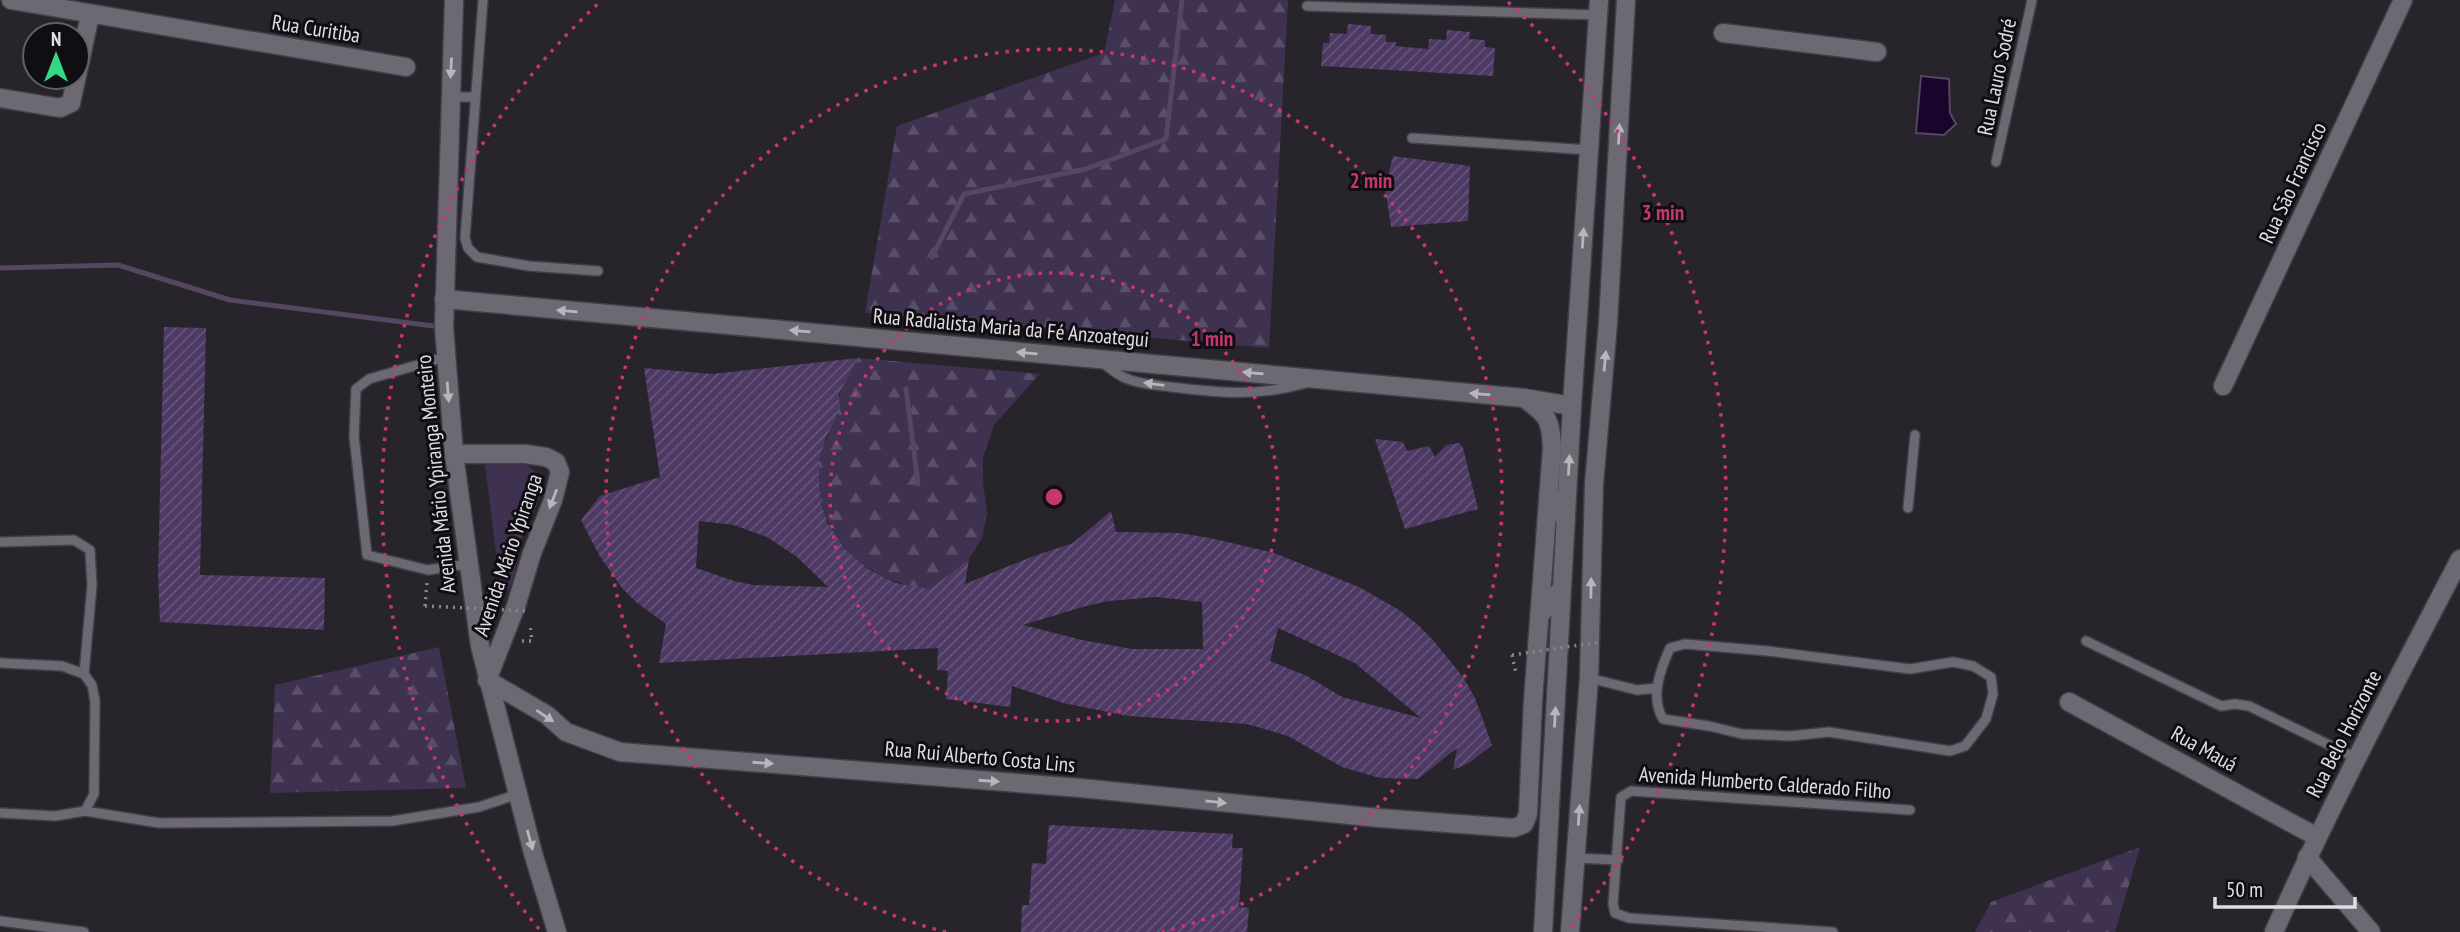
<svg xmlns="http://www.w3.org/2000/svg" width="2460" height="932" font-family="'PT Sans Narrow',sans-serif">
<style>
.green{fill:#3f3250}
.forest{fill:url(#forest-firs)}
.water{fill:#19052b;stroke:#554662;stroke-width:2}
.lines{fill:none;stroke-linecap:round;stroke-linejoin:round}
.stream{stroke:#554662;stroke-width:5}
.building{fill:url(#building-hatch);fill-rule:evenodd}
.lane-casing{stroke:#433f47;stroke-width:12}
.street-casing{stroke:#433f47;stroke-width:21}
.secondary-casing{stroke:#433f47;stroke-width:21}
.path{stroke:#89868d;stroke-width:3.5;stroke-dasharray:2 5;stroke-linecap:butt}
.lane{stroke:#6d6973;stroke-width:9}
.street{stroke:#6d6973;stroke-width:18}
.secondary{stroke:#6d6973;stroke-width:18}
.path-bridge{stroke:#89868d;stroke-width:3.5;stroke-dasharray:2 5;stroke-linecap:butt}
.oneway{fill:#b8b5bc}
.ring{fill:none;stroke:#c63670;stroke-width:3.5;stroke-dasharray:3.5 7}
.labels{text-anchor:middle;stroke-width:6;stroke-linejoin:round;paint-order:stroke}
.street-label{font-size:21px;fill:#e0dee4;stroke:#100e12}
.centre{fill:#c63670;stroke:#100e12;stroke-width:3.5}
.ring-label{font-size:21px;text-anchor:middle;font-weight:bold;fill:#c63670;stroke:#100e12;stroke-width:6;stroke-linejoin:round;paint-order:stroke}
</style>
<defs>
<pattern id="forest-firs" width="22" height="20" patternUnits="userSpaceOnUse" patternTransform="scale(1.75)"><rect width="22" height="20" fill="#3f3250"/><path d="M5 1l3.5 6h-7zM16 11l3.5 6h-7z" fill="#5a4f69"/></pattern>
<pattern id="building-hatch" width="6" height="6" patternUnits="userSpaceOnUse" patternTransform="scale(1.75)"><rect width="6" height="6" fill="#4d3964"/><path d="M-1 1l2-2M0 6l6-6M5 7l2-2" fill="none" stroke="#66557a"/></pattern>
</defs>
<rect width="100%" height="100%" fill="#28242c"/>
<path class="green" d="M525,464C533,469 540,475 541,486C542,501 525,527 520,543C516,558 517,579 507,591L500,585L485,465Z"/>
<path class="forest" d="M1115,0H1288L1269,348L865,313L897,126L1104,53Z
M858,358L1040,374L994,425L983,457V482L987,513L982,538L969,559L930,589C862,581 813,535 819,463C820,445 831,433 837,418C840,409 838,400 841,392C845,380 853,369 858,358Z
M439,647L466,788L270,793L275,685Z
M2140,847L2115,932H1975L1991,902Z"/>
<path class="water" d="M1921,76L1949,79L1950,113L1956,124L1944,135L1916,133Z"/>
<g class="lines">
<path class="stream" d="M932,257L964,194L1086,169L1166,139L1182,0
M0,268L118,265L230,300L441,327
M906,389L918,484"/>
</g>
<path class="building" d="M1348,24L1371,26V34L1386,35V42H1396L1395,46L1428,49L1429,39L1446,40L1447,30L1470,32L1469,39L1485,40V47L1495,48L1493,76L1321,66L1323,43H1329L1330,33L1347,34Z
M1393,156L1470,166L1468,221L1391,227L1385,187Z
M164,327L206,328L200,575L325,578L324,630L160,622L158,574Z
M858,358L839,394L840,408L836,420L826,437L819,460V481L821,503L828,524L845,549L868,569L896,583L930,589L969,559L965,584L1031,557L1073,543L1111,511L1116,532L1179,533L1210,538L1274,553L1359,587L1399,610L1417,624L1433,640L1463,677L1475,698L1492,745L1469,763L1453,770L1457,748L1418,779L1380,778L1342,767L1288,736L1247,724L1128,716L1063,703L1012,686L1010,707L946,699L948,671L937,670L938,648L659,663L666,624L636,602L622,588L599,555L581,520L600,496L660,477L644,368L711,374ZM699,521L734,525L767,537L797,557L828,587L753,585L734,581L696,568ZM1156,597L1202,602L1203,649H1132L1082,640L1023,625L1086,606L1109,601ZM1278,628L1355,663L1421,718L1342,697L1307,676L1270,661Z
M1375,439L1403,442L1407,451L1429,446L1435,457L1446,445L1459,443L1463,448L1478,509L1405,529Z
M1049,825L1233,834L1232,848H1243L1239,907L1249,908L1247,932H1021L1022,905H1029L1032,863L1046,864Z"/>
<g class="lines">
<defs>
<path id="lane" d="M483,0L465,238L468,248L477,257L529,266L598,271
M1307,6L1598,15
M450,97H476
M1412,138L1589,150
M1996,162L2032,0
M445,357L369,379L356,389L354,436L367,555L428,570L468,564
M1101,361C1108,367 1115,373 1123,377C1138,384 1155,385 1171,387C1220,393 1259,397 1306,383
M1908,508L1915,435
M0,542L74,540L90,550L92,585L84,674
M2086,641L2221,706L2235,704L2249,706L2356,758
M1685,644L1768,651L1910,669L1953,662L1973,666L1991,677L1993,694L1986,719L1965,746L1950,751L1829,732L1791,736L1742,734L1709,726L1663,719C1650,697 1660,670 1670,648Z
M0,663L62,666L84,674L92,685L95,701L94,794L85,811L55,816L0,813
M1589,678L1637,690L1657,688
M85,811L159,823L392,821L479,807L518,794
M1575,858L1618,860
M0,921L84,932
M1833,932L1629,918L1615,913L1613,904L1621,797L1631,791L1910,810"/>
<path id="street" d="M11,0L406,67
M1723,33L1877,52
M0,98L60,108L71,103L90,15
M444,299L1524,398L1572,406
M2223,386L2403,0
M454,454H525L546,457L556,462L560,472L553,500L532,553L516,606L487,680L547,715L566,732L620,752L1081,788L1379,818L1514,828L1524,824L1528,814L1533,701L1552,448C1551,418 1547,415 1524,398
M2069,702L2317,837
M2307,857L2371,932"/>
<path id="secondary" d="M454,0L444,327L454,454L480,646L533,853L557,932
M1549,495L1566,520
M1540,615L1562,588
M1543,932L1572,406L1599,0
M1570,932L1589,678L1594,484L1608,323L1626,0
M2274,932C2330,805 2396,682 2460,559"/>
</defs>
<use href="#lane" class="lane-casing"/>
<use href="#street" class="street-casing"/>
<use href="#secondary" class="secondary-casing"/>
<path class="path" d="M425,606L427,582
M522,641H532L530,623
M1512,655L1516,673"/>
<use href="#lane" class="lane"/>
<use href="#street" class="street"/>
<use href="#secondary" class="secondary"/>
<path class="path-bridge" d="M425,606L528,611
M1512,655L1600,642"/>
</g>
<defs><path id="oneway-solid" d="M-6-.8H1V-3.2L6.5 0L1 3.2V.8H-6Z" transform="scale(1.75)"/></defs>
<g class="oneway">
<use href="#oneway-solid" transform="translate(451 68) rotate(93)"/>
<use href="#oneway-solid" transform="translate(1619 134) rotate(-87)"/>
<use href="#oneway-solid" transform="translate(1583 238) rotate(-86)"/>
<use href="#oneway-solid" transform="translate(567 311) rotate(-175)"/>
<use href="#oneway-solid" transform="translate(800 331) rotate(-175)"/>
<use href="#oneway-solid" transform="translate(1027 353) rotate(-175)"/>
<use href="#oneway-solid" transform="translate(1605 361) rotate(-85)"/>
<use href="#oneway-solid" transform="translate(1253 373) rotate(-175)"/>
<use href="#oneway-solid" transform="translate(1154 384) rotate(-173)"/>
<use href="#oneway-solid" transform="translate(448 392) rotate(85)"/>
<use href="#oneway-solid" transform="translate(1480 394) rotate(-175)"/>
<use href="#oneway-solid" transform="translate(1569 465) rotate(-87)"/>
<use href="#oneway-solid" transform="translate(553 499) rotate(111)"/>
<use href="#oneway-solid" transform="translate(1591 588) rotate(-89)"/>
<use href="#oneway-solid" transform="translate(545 716) rotate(34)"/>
<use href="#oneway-solid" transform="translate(1555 717) rotate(-87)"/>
<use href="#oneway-solid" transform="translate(763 763) rotate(4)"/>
<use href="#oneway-solid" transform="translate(989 781) rotate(4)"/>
<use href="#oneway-solid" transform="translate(1216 802) rotate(6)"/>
<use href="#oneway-solid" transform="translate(1579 815) rotate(-86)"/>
<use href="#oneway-solid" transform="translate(530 840) rotate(75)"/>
</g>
<g class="ring">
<circle cx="1054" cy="497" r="224"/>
<path d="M946 932A448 448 0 1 1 1162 932"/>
<path d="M539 929A672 672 0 0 1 600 2M1508 2A672 672 0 0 1 1569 929"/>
</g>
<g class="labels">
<g class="street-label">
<text transform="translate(316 29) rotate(9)" y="7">Rua Curitiba</text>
<text transform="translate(1997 77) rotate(-78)" y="7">Rua Lauro Sodré</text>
<text transform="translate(2293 183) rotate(-65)" y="7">Rua São Francisco</text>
<text transform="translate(1011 328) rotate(5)" y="7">Rua Radialista Maria da Fé Anzoategui</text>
<text transform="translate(436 474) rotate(-96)" y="7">Avenida Mário Ypiranga Monteiro</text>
<text transform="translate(508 555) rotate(-71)" y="7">Avenida Mário Ypiranga</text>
<text transform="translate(2344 734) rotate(-63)" y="7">Rua Belo Horizonte</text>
<text transform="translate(2204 749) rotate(29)" y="7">Rua Mauá</text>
<text transform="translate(980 757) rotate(5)" y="7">Rua Rui Alberto Costa Lins</text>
<text transform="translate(1765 783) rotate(4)" y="7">Avenida Humberto Calderado Filho</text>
</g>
</g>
<circle cx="1054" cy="497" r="10" class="centre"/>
<g class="ring-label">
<text x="1371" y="188">2 min</text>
<text x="1663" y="220">3 min</text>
<text x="1212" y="346">1 min</text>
</g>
<g transform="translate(56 56)"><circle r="33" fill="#100e12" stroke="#636166" stroke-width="2"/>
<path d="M0-5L12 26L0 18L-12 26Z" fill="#33d882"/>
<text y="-10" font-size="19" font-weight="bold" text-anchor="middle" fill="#e0dee4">N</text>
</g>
<path d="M2215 897v10h140v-10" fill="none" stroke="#e0dee4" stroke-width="3.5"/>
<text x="2226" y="897" font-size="21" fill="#e0dee4" stroke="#100e12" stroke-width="5" paint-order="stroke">50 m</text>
</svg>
